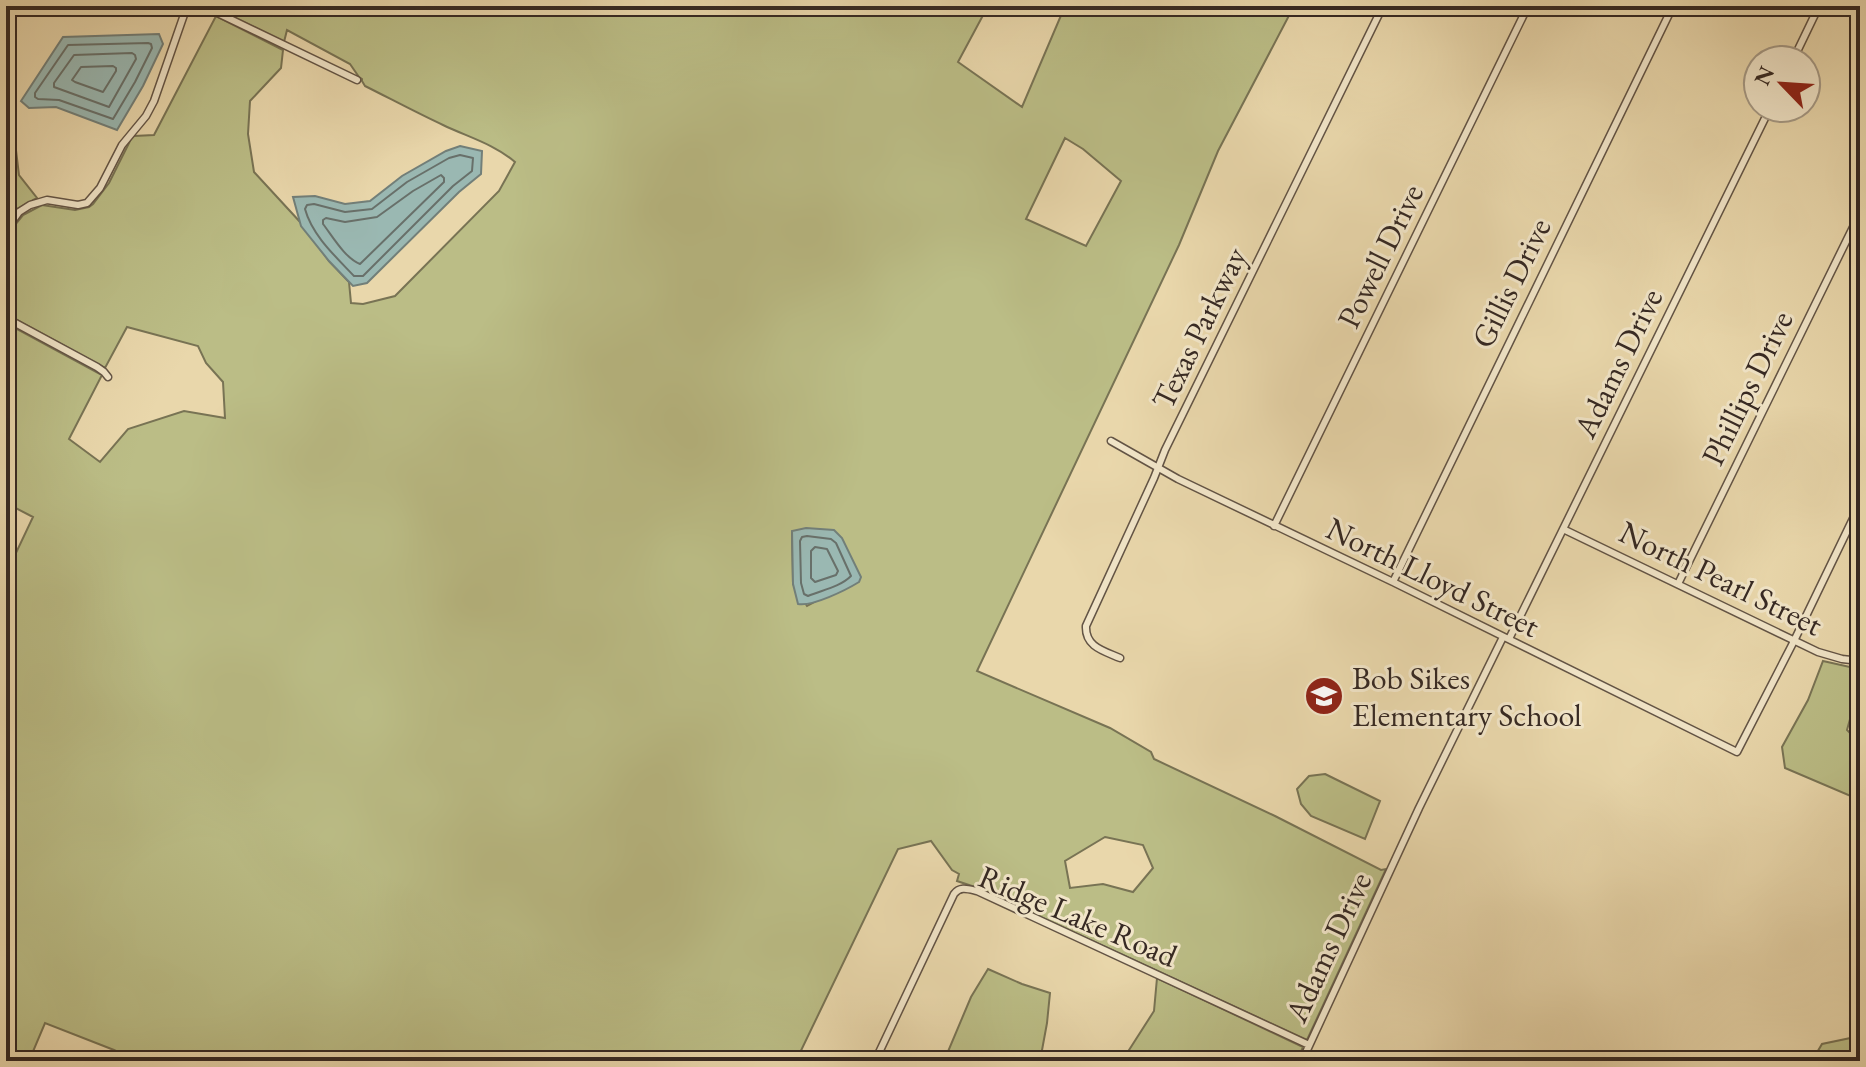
<svg xmlns="http://www.w3.org/2000/svg" width="1866" height="1067" font-family="'EB Garamond',serif">
<style>
.green{fill:#bbbd86;stroke:#787354;stroke-width:2;fill-rule:evenodd}
.water{fill:#9ab8b2;stroke:#727f79;stroke-width:2}
.lines{fill:none;stroke-linecap:round;stroke-linejoin:round}
.shore{stroke:#68706a;stroke-width:2}
.street-casing{stroke:#635445;stroke-width:9}
.street{stroke:#f1e5c8;stroke-width:6}
.labels{text-anchor:middle;stroke-width:6;stroke-linejoin:round;paint-order:stroke}
.street-label{font-size:32px;fill:#362923;stroke:#f1e5c8}
.poi-label{font-size:32px;fill:#362923;stroke:#f1e5c8;text-anchor:start}
</style>
<rect width="100%" height="100%" fill="#e9d7ab"/>
<filter id="stains"><feTurbulence type="fractalNoise" baseFrequency=".0025" numOctaves="4"/><feColorMatrix values="0 0 0 0 .2 0 0 0 0 .09 0 0 0 0 .02 0 0 0 .5 -.17"/></filter>
<radialGradient id="worn" r=".72"><stop offset=".6" stop-color="#630" stop-opacity="0"/><stop offset="1" stop-color="#630" stop-opacity=".3"/></radialGradient>
<path class="green" d="M221,6H988L958,62L1022,107L1065,6H1294L1218,151L1179,245L977,671L1110,728L1151,752L1154,759L1275,816L1381,870L1386,869L1307,1040L978,888L957,881L959,874L952,870L931,841L898,849L796,1061H136L114,1050L45,1023L29,1061H6V574L33,517L6,503V323L102,375L69,439L100,462L128,429L184,411L225,418L223,382L206,363L198,346L127,327L105,368L6,314V236L23,215L42,205L75,210L89,207L93,204L109,183L131,139L134,136L154,135L216,16L283,50L281,68L250,101L248,134L254,172L301,223L329,261L349,282L351,303L363,304L395,296L499,191L515,162C494,144 468,137 443,125C417,113 391,99 365,86L362,81V79L359,77L350,64L287,30L284,42L219,10ZM1065,138L1083,149L1121,181L1086,246L1026,219ZM792,531L820,599L807,606L793,584ZM1105,837L1143,845L1153,868L1133,892L1103,884L1070,888L1065,861Z
M9,117L15,142L19,175L37,198L17,209L6,223V118Z
M1823,661L1859,669L1857,694L1847,730L1860,743V800L1785,768L1782,747L1808,700Z
M1325,774L1380,801L1365,839L1311,816L1301,804L1297,789L1309,776Z
M988,969L1022,984L1050,993L1047,1023L1040,1061H944L971,997Z
M1157,978L1303,1047L1297,1061H1122L1154,1011Z
M1860,1036V1061H1812L1822,1044Z"/>
<path class="water" d="M159,34L163,44L143,86L117,130L56,107L29,108L21,101L63,37Z
M460,146L482,151L481,174L459,192L367,283L353,286L329,261L301,226L293,197L315,196L345,204L370,201L402,176L446,151Z
M806,528L834,530L842,538L861,577L859,582C846,590 812,607 798,604L793,584L792,531Z"/>
<g class="lines">
<path class="shore" d="M148,43L151,44L152,48L135,82L113,119L59,100L38,99L35,97V93L68,45Z
M132,53L135,55L136,59L109,107L54,87V83L74,55Z
M113,66L116,68V71L103,92L75,82L72,80L81,67Z
M460,155L473,158L472,171L453,186L363,276H354C335,256 312,235 305,209L307,205L314,204L345,212L372,209L407,182L449,158Z
M441,175L444,178V182L360,264C345,258 333,237 323,224V220L326,218L345,222L377,217L413,191Z
M807,536L831,539L836,543L851,576C840,587 822,590 808,596L804,594L801,583L800,541L802,537Z
M815,547L827,549L838,571L836,575L815,582L811,578V551Z"/>
<defs>
<path id="street" d="M203,6L357,80
M1793,60L1819,6
M6,230L19,212L30,205L47,200L78,205L87,203L100,188L122,145L146,116L154,101L187,6
M6,318L97,367L104,372L108,377
M1111,441L1178,479L1393,582L1737,752L1794,641L1860,504
M1274,526L1528,6
M1563,529L1818,652L1842,659L1860,661
M1393,582L1673,6
M1678,584L1860,213
M1509,639L1770,108
M1120,658C1104,651 1085,647 1086,626L1154,478L1165,450L1383,6
M875,1061L954,894C960,886 968,889 977,891L1309,1045
M1302,1061L1419,808L1503,637"/>
</defs>
<use href="#street" class="street-casing"/>
<use href="#street" class="street"/>
</g>
<defs>
<symbol id="school-disc" viewBox="-11 -11 22 22"><circle r="9.5" fill="#8f2418" stroke="#f1e5c8"/><path d="M0-5L7-2L0 1L-7-2ZM-4 1L0 2.5L4 1V4Q0 6-4 4Z" fill="#fff"/></symbol>
</defs>
<g fill-rule="evenodd">
<use href="#school-disc" x="1302" y="674" width="44" height="44"/>
</g>
<g class="labels">
<g class="street-label">
<text transform="translate(1380 256) rotate(-64)" y="11">Powell Drive</text>
<text transform="translate(1511 283) rotate(-64)" y="11">Gillis Drive</text>
<text transform="translate(1199 328) rotate(-64)" y="11">Texas Parkway</text>
<text transform="translate(1618 363) rotate(-64)" y="11">Adams Drive</text>
<text transform="translate(1747 388) rotate(-64)" y="11">Phillips Drive</text>
<text transform="translate(1433 577) rotate(26)" y="11">North Lloyd Street</text>
<text transform="translate(1721 578) rotate(26)" y="11">North Pearl Street</text>
<text transform="translate(1078 916) rotate(23)" y="11">Ridge Lake Road</text>
<text transform="translate(1328 947) rotate(-65)" y="11">Adams Drive</text>
</g>
<g class="poi-label">
<text x="1352" y="689">Bob Sikes<tspan x="1352" dy="37">Elementary School</tspan></text>
</g>
</g>
<rect width="1866" height="1067" fill="none" stroke="#e9d7ab" stroke-width="32"/>
<rect x="8" y="8" width="1850" height="1051" fill="none" stroke="#362923" stroke-width="4"/>
<rect x="16" y="16" width="1834" height="1035" fill="none" stroke="#362923" stroke-width="2"/>
<g transform="translate(1782 84) rotate(295)"><circle r="38" fill="#f1e5c8" stroke="#a69a86" stroke-width="2"/>
<path d="M0-6L14 30L0 20L-14 30Z" fill="#8f2418"/>
<text y="-12" font-size="22" font-weight="bold" text-anchor="middle" fill="#362923">N</text>
</g>
<rect width="100%" height="100%" filter="url(#stains)"/>
<rect width="100%" height="100%" fill="url(#worn)"/>
</svg>
